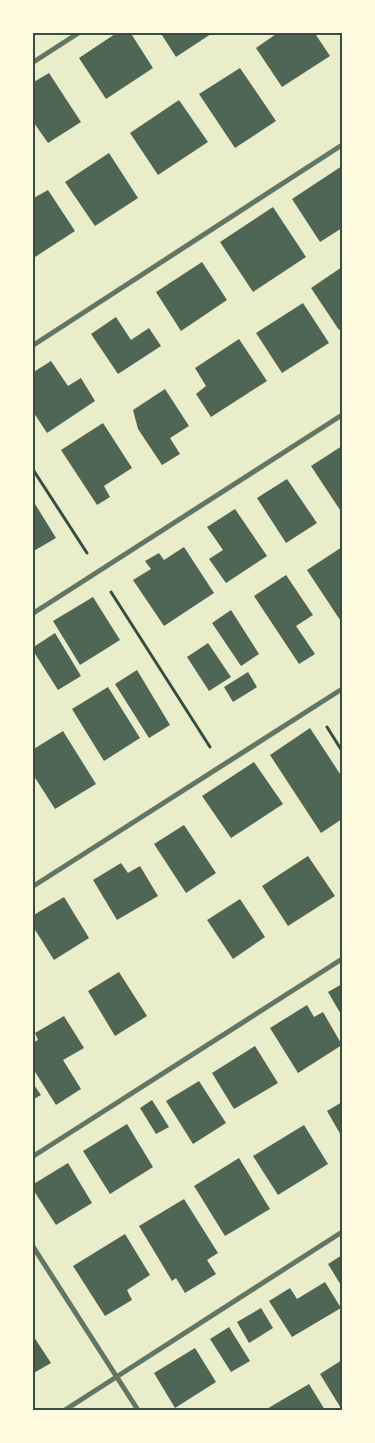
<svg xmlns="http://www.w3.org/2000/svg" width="375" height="1443" font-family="Jost,sans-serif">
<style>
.building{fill:#4f6655}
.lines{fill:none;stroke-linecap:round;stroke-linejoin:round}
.path{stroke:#344e41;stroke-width:3}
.minor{stroke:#617663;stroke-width:5}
.neatline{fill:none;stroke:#344e41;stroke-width:2}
</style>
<rect width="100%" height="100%" fill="#e9edc9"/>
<path class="building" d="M118,32H130L153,68L106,99L79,58Z
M160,32H214L176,57Z
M279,32H314L330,56L282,87L256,48Z
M240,68L276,121L235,148L199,94Z
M49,73L81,122L48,143L32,120V83Z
M179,100L208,142L158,175L130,133Z
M109,153L138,198L95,226L65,182Z
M342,166V228L320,242L292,199Z
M48,190L75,231L32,259V199Z
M273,207L306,257L253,292L220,242Z
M202,262L227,300L181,331L156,292Z
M342,267V328L339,330L311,288Z
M303,303L329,343L282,373L256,333Z
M116,317L131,340L149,328L161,346L118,374L91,334Z
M239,339L267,381L211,417L196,394L206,386L195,368Z
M51,361L68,386L81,378L95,401L47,433L32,410V373Z
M165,389L189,426L170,438L180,454L162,465L138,429L133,410Z
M103,423L132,468L104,486L110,497L97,505L61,450Z
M342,446V513L311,466Z
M287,479L317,523L286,543L257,498Z
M32,499L56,538L32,552Z
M235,509L267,556L226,583L209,559L223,550L207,527Z
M184,547L214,593L164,626L133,580L151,569L145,561L159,553L164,560Z
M342,547V623L307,570Z
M286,575L313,615L296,626L315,654L299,664L254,596Z
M93,597L120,640L80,665L53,621Z
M231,610L259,654L241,666L212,623Z
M55,633L81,676L58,690L32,649V648Z
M208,643L231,677L209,691L187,657Z
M137,670L170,725L149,738L115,684Z
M248,672L257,687L233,702L224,687Z
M108,687L140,738L104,761L72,709Z
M310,728L342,777V819L321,833L270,755Z
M63,731L96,784L55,809L32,773V750Z
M254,762L283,804L231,838L202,796Z
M184,825L216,873L186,893L154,844Z
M308,856L335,896L288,926L262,886Z
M121,863L128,873L140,866L158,896L117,920L93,880Z
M64,897L89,938L54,960L32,925V916Z
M240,899L265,937L233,959L207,920Z
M119,972L147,1016L115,1036L88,991Z
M342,984V1016L328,992Z
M307,1005L314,1017L323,1012L342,1045L298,1073L270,1028Z
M64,1016L84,1048L63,1060L81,1089L56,1105L32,1067V1043L38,1040L35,1033Z
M255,1046L278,1083L234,1109L212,1073Z
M199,1081L226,1123L193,1144L166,1101Z
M32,1082L41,1095L32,1100Z
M152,1100L169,1127L156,1134L140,1108Z
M342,1102V1137L327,1111Z
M127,1124L153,1167L110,1194L83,1151Z
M304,1125L328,1164L278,1195L253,1156Z
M239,1158L270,1209L225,1236L194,1186Z
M68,1163L92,1203L56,1225L32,1188V1185Z
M184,1199L218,1253L207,1260L216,1274L185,1293L176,1278L172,1281L139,1226Z
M125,1234L150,1275L127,1290L132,1300L105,1316L73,1266Z
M342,1255V1287L328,1264Z
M325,1282L341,1308L292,1337L269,1301L290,1288L297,1299Z
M261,1308L273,1328L249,1343L237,1322Z
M229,1327L250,1361L231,1372L210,1339Z
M32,1334L51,1363L32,1374Z
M195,1348L216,1382L175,1408L154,1373Z
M342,1360V1410L320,1374Z
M309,1384L325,1410H265Z"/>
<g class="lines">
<path class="path" d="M32,468L87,553
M111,592L210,747
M327,727L342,751"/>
<path class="minor" d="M32,63L80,32
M32,346L342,145
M32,614L342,415
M32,887L342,689
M32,1157L342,959
M32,1245L138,1410
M65,1410L342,1232"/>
</g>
<rect width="375" height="1443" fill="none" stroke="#fefae0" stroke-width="68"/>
<rect x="34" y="34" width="307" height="1375" class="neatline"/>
</svg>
